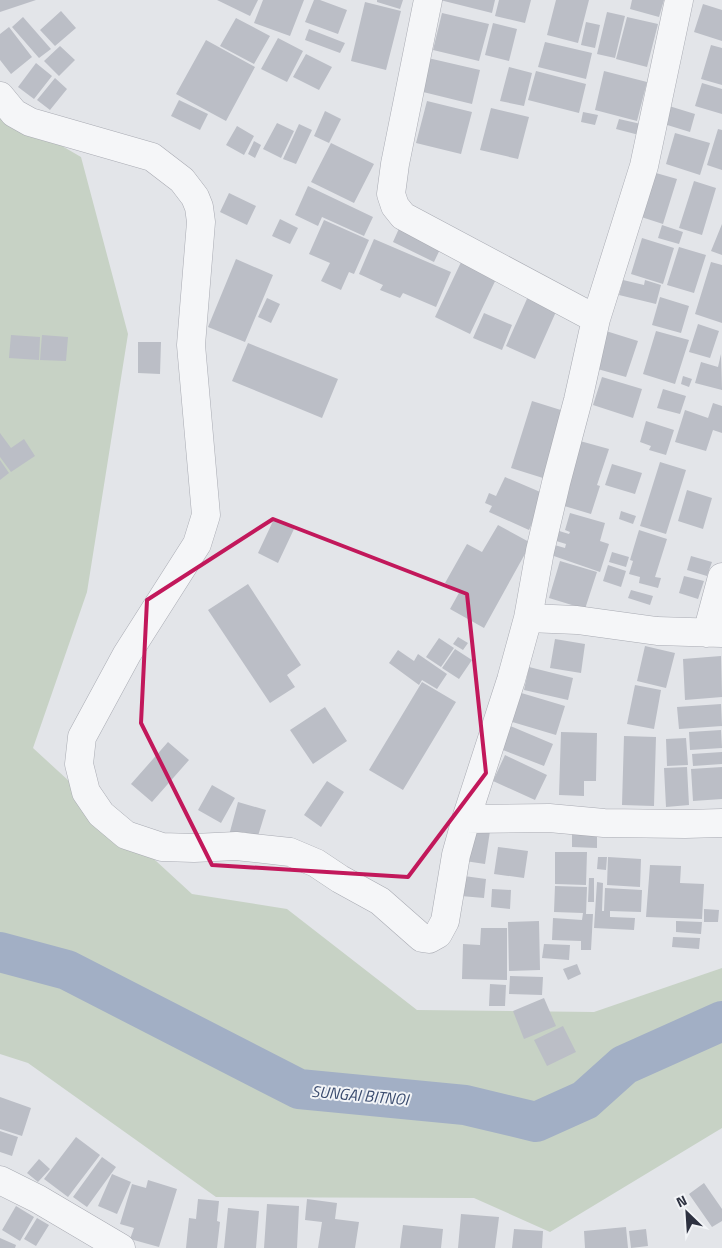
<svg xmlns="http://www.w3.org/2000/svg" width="722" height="1248" font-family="'Titillium Web',sans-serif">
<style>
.green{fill:#c7d2c5}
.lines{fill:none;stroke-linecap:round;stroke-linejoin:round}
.river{stroke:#a2afc5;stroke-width:40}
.building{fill:#bbbec6}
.minor-casing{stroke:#a9abb3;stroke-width:29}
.minor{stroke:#f5f6f8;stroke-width:28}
.marked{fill:none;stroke:#c2185b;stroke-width:4;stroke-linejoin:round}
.labels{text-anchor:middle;stroke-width:4;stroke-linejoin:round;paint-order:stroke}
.water-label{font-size:16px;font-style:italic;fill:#3b4c6f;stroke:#f2f4f7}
</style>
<rect width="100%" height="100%" fill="#e3e5e9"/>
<path class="green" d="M0,110L81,157L128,334L87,592L33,748L192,894L287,909L417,1010L594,1012L722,968V1128L550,1232L474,1198L216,1197L28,1063L0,1054Z"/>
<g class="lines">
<path class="river" d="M0,952L67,970L299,1089L465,1105L536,1122L585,1100L624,1065L722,1021"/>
</g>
<path class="building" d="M0,0H36L0,12Z
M217,0H258L250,16Z
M263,0H304L290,36L254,23Z
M314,0H320L347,10L338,34L305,22Z
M377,0H403L400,9L377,2Z
M440,0H495L492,13Z
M499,0H531L525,23L495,16Z
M556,0H589L578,43L547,35Z
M632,0H664L659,17L630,9Z
M365,2L401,11L386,70L351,61Z
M703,4L722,10V41L694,32Z
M61,11L76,28L55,46L40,30Z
M607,12L625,16L615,58L597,54Z
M442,13L489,24L479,61L433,50Z
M23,17L51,49L39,58L12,27Z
M627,17L658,24L647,67L616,59Z
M236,18L270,36L254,64L220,46Z
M586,22L600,25L595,48L581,45Z
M493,23L517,29L509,61L485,55Z
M9,27L32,57L11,74L0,60V34Z
M309,29L345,43L340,53L305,40Z
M278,38L303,51L287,82L261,69Z
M206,40L255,67L226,121L176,94Z
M545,42L592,53L586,79L538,67Z
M711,45L722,48V85L701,79Z
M60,46L75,60L59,76L44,61Z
M306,54L332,67L319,90L293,77Z
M428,58L480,70L472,104L419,91Z
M36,63L52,76L34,99L18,87Z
M509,67L532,73L524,106L500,101Z
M536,71L586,84L579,113L528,100Z
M604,71L647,82L637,121L595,110Z
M55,78L67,89L50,110L37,100Z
M702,83L722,89V114L695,106Z
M179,100L208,114L200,130L171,116Z
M427,101L472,112L461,154L416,143Z
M669,106L695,114L690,132L664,124Z
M491,108L529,117L518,159L480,150Z
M325,111L341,119L329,143L314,136Z
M583,112L598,115L595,125L581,122Z
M619,119L641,124L639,135L616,129Z
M277,123L294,131L281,158L263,149Z
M299,124L312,130L296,164L283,159Z
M237,126L254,136L244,155L226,145Z
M718,129L722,130V170L707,165Z
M675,133L710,143L700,175L666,164Z
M254,141L261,145L255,158L248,154Z
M331,143L374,164L354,203L311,182Z
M649,171L677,179L663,224L635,215Z
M694,181L716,188L702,235L679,228Z
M308,186L373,217L364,236L322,217L318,226L295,215Z
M229,193L256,206L247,225L220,212Z
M280,219L298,228L290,244L272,236Z
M324,220L369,240L354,274L349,272L341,290L321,281L330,263L309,254Z
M401,224L443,243L434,262L393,242Z
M722,224V255L711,251Z
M662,225L683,232L679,244L658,238Z
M642,238L674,248L663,284L631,274Z
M374,239L451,272L436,307L403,293L400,298L380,290L383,285L359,274Z
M679,247L706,255L694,293L667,285Z
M463,258L498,275L470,334L435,317Z
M236,259L273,275L245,342L208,327Z
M711,262L722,265V323L695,314Z
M623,280L644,285L645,280L661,285L656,304L619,295Z
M530,292L559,305L535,359L506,346Z
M660,297L689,306L681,333L652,325Z
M267,298L280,304L271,323L258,317Z
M484,313L512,325L502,350L473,338Z
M698,324L719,331L710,358L689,352Z
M606,331L638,341L626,377L594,368Z
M656,331L689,340L675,384L643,374Z
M11,335L40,337L39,360L9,358Z
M42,335L68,337L66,361L40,360Z
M138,342H161L160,374L138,373Z
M248,343L338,379L322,418L232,381Z
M721,354L722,390L695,383L701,362L718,367Z
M683,376L692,379L689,387L681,384Z
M602,377L642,389L633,418L593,405Z
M663,389L686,396L680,414L657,408Z
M532,401L564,411L543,478L511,468Z
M713,403L722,406V433L713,430L706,451L675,442L685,410L708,418Z
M646,421L674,430L666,455L649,450L651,446L640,442Z
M0,433L11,448L24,439L35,456L11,472L0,457Z
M580,441L609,449L597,485L600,486L591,514L561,505Z
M0,460L9,473L0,480Z
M660,462L686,470L666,534L640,526Z
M612,464L642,473L635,494L605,485Z
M505,477L545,494L529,530L489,512L492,506L485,503L489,493L496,496Z
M687,490L712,498L703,529L678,521Z
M621,511L636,516L633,524L619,519Z
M570,513L605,523L600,541L609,544L600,572L548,554L551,544L565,548L566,544L553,540L556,530L569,534L570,532L565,530Z
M274,519L294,529L278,563L258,553Z
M498,525L531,543L484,628L450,609L460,591L445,583L467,544L482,552Z
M639,530L667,539L655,577L661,578L658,588L639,583L640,577L629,574L633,561L630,560Z
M612,552L629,557L626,567L609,562Z
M691,556L712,562L707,576L687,570Z
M560,561L597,572L585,609L549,598Z
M608,565L626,571L621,587L603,581Z
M684,576L704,581L698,599L679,593Z
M248,584L301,665L287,675L295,687L270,703L208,610Z
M631,590L653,596L650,605L628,598Z
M458,637L468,643L463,650L453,644Z
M439,638L454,648L441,667L426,657Z
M555,639L585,644L581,673L550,668Z
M645,646L675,653L666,688L637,681Z
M455,649L472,660L459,679L442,668Z
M398,650L414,661L418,654L447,674L437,689L422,680L419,685L389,663Z
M721,656L722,697L685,700L683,659Z
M529,667L573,678L568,700L524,690Z
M422,682L456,702L403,790L369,770Z
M635,685L661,690L654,729L627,724Z
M518,692L565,706L556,735L509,721Z
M721,704L722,726L679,729L677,707Z
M325,707L347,741L313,764L290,730Z
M508,725L553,744L544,766L498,748Z
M721,730L722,748L690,750L689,732Z
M561,732L597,733L596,781H584V796L559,795Z
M624,736L656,737L654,806L622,805Z
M686,738L688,765L667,766L666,739Z
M168,742L189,760L152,802L131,784Z
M722,752V764L693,766L692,754Z
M505,755L547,775L535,800L493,781Z
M687,767L689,805L666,807L664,768Z
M722,767V799L693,801L691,769Z
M327,781L344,792L321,827L304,815Z
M212,785L235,798L221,823L198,810Z
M238,802L266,810L258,836L243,832L240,843L228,839Z
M469,828L490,831L485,864L465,861Z
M572,831H597V848L572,847Z
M498,847L528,851L524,878L494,874Z
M555,852H587L586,885L555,884Z
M598,857H607L606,870L597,869Z
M608,857L641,859L640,887L607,885Z
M650,865L681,866L680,883L704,884L702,919L646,917Z
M464,876L486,879L484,898L461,896Z
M589,878H594V902H588Z
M597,882L603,883L602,911H604L605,888L642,890L641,912L610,911V917L635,918L634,930L594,928Z
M555,886L587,887L586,914H593L591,950H581V941L552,940L553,918L582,920L583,913L554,912Z
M492,889L511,890L510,909L491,907Z
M704,909L719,910L718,922H704Z
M539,921L540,970L509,971L508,922Z
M676,921L702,922L701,934L676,932Z
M481,928H507V980L462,979L463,944L480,945Z
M673,937L700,938L699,949L672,947Z
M544,944L570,945L569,960L542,958Z
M577,964L581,974L568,980L563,969Z
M510,976L543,977L542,995L509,994Z
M490,984L506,985L505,1006H489Z
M544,998L556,1026L524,1039L513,1011Z
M563,1026L576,1052L547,1066L534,1040Z
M0,1097L31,1108L22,1136L0,1129Z
M0,1131L18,1137L12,1156L0,1152Z
M76,1137L100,1155L68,1197L44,1179Z
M102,1157L116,1167L87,1207L73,1197Z
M39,1159L50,1169L38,1182L27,1173Z
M112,1174L131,1182L117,1214L98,1206Z
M148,1180L177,1189L159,1247L130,1239L134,1228L120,1224L132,1184L146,1188Z
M704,1183L722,1209V1221L712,1227L689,1194Z
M198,1199L219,1201L217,1221L220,1222L217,1248H186L189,1218L196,1219Z
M307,1199L337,1203L335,1219L359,1222L355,1248H318L322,1222L305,1220Z
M267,1204L299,1206L297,1248H264Z
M16,1206L34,1217L20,1241L2,1230Z
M228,1208L259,1211L256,1248H224Z
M461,1214L499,1217L495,1248H458Z
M37,1218L49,1225L36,1246L24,1239Z
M403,1225L443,1229L441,1248H400Z
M626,1227L628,1248H585L584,1231Z
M514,1229L543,1231L542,1248H512Z
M646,1229L648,1246L631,1248L629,1231Z
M0,1238L16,1245L15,1248H0Z"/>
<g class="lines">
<defs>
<path id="minor" d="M428,0L395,164L391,194L395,206L403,216L596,319
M0,96L14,113L30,122L152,157L182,180L195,197L199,207L201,222L191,345L206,515L197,544L127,654L82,737L79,764L86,792L101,814L126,835L162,847L194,848L236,846L290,852L316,863L340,879L380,901L422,938L429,939L438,934L445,921L456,855L466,819L511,680L528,618L540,551L556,483L578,400L596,319L644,166L679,0
M528,618L577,620L657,631L722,633
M707,633L722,577
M466,819L549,818L604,823L685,824L722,823
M0,1180L38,1199L121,1248"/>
</defs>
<use href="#minor" class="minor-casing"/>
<use href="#minor" class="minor"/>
</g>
<path class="marked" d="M273,519L467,594L486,773L408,877L212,865L141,723L147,600Z"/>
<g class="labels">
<g class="water-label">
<text transform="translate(360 1095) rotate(5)" y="6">SUNGAI BITNOI</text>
</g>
</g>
<g transform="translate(687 1213) rotate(335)" stroke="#f2f4f7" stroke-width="4" paint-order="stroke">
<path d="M0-4L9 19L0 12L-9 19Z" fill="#2d3140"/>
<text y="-8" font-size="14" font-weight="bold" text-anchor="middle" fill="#2d3140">N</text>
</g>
</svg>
